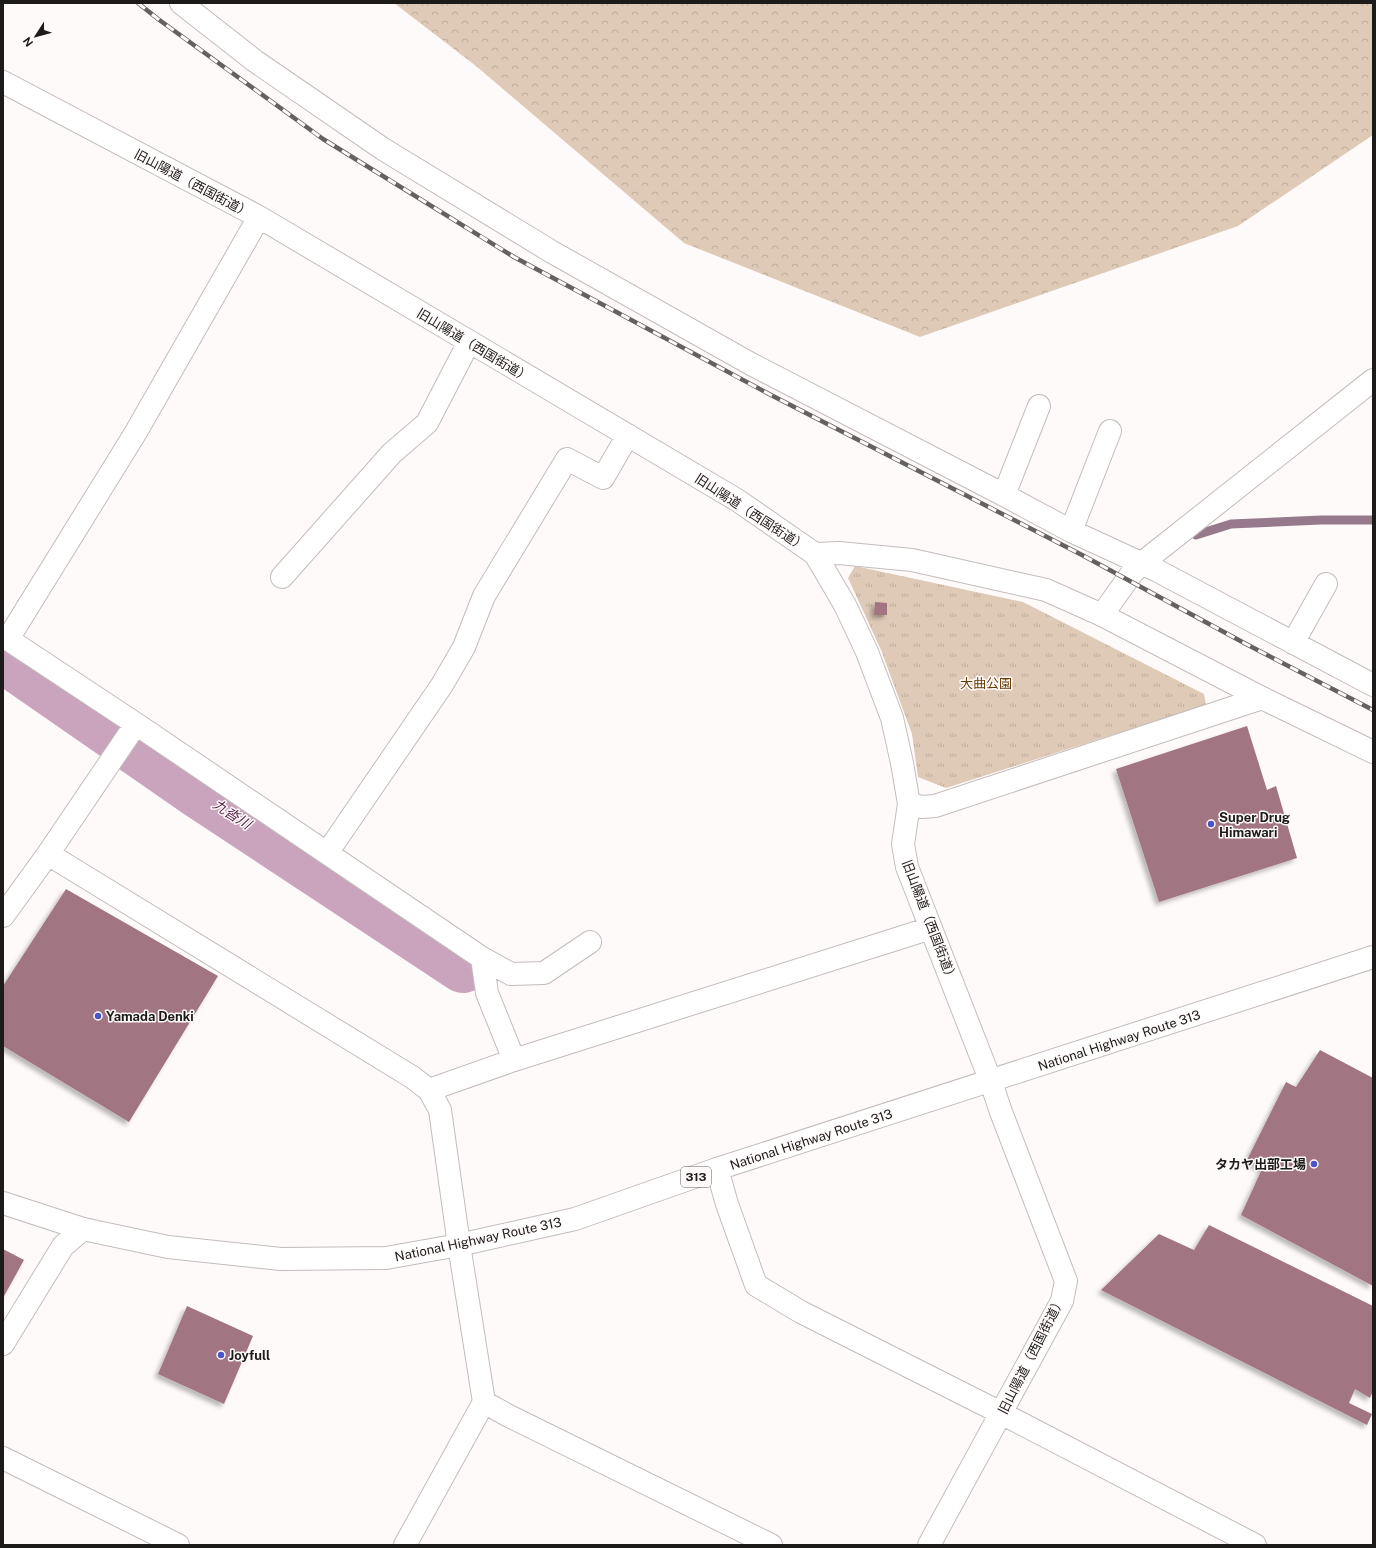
<svg xmlns="http://www.w3.org/2000/svg" width="1376" height="1548" font-family="'Public Sans','Noto Sans JP',sans-serif">
<style>
.forest{fill:url(#forest-crowns)}
.park{fill:url(#park-tufts)}
.lines{fill:none;stroke-linecap:round;stroke-linejoin:round}
.stream{stroke:#967a8c;stroke-width:9}
.river{stroke:#caa3bd;stroke-width:52}
.building{fill:#a17582;filter:url(#shadow)}
.street-casing{stroke:#c3bcbb;stroke-width:24}
.secondary-casing{stroke:#c3bcbb;stroke-width:24}
.highway-casing{stroke:#c3bcbb;stroke-width:24}
.street{stroke:#fff;stroke-width:22}
.secondary{stroke:#fff;stroke-width:22}
.highway{stroke:#fff;stroke-width:22}
.rail-casing{stroke:#656161;stroke-width:4.5}
.rail{stroke:#fffafa;stroke-width:3;stroke-dasharray:9;stroke-linecap:butt}
.poi-dot{fill:#4a55cb;stroke:#fffafa;stroke-width:1.5}
.labels{text-anchor:middle;stroke-width:3;stroke-linejoin:round;paint-order:stroke}
.shield{fill:#fffafa;stroke:#615d5d;stroke-width:1}
.shield-label{font-size:12px;font-weight:bold;fill:#1d1a1a}
.street-label{font-size:13px;fill:#1d1a1a;stroke:#fffafa}
.park-label{font-size:13px;fill:#653b02;stroke:#fffafa}
.poi-label{font-size:13px;font-weight:bold;fill:#1d1a1a;stroke:#fffafa;text-anchor:start}
.water-label{font-size:14px;font-style:italic;fill:#562549;stroke:#fffafa}
</style>
<defs>
<pattern id="forest-crowns" width="20" height="18" patternUnits="userSpaceOnUse"><rect width="20" height="18" fill="#decab6"/><path d="M2 6a3 3 0 1 1 6 0M12 15a3 3 0 1 1 6 0" fill="none" stroke="#bead9c"/></pattern>
<pattern id="park-tufts" width="24" height="20" patternUnits="userSpaceOnUse"><rect width="24" height="20" fill="#decab6"/><path d="M3 7l-1-3M5 7V3M7 7l1-3M15 17l-1-3M17 17v-4M19 17l1-3" fill="none" stroke="#bead9c"/></pattern>
<filter id="shadow"><feDropShadow dx="-3.5" dy="3.5" stdDeviation="2" flood-color="#0004"/></filter>
</defs>
<rect width="100%" height="100%" fill="#fffafa"/>
<path class="forest" d="M394,3H1373V135L1238,226L920,337L684,243L476,66Z"/>
<path class="park" d="M855,566L1023,602L1204,694L1206,705L946,788L918,777L912,734L881,650L848,578Z"/>
<g class="lines">
<path class="stream" d="M1196,535L1231,524L1321,520H1373"/>
<path class="river" d="M3,657L198,792L463,967"/>
</g>
<path class="building" d="M875,602L887,603V615H874Z
M1247,726L1267,790L1276,786L1297,858L1159,902L1116,769Z
M66,889L218,976L129,1122L3,1046V986Z
M1320,1050L1373,1078V1286L1241,1215L1262,1169L1247,1160L1286,1082L1296,1087Z
M1209,1225L1373,1306V1391L1370,1398L1355,1389L1349,1403L1372,1414L1367,1425L1101,1290L1159,1234L1194,1250Z
M3,1249L24,1260L3,1298Z
M187,1306L253,1336L224,1404L158,1374Z"/>
<g class="lines">
<defs>
<path id="street" d="M181,3L255,61L383,149L552,252L751,364L1004,495L1071,531L1156,570L1373,685
M3,82L259,217L737,500L815,554L845,605L867,652L892,718L902,763L909,804L903,844L907,867L991,1082L1001,1112L1066,1281L1062,1301L929,1545
M1004,495L1039,406
M1071,531L1110,431
M815,554L839,553L912,560L1046,590L1102,615L1132,573L1142,563L1373,380
M282,577L392,453L427,423L469,342
M3,636L136,724L482,958L487,993L514,1060
M8,639L136,432L259,217
M1293,643L1326,584
M909,804L922,807L935,806L1262,698
M327,853L442,685L464,647L484,596L567,459L603,478L628,435
M48,854L412,1077L429,1090L514,1060L931,928
M3,916L48,854L136,724
M482,958L511,974L544,973L590,942
M717,1169L727,1204L756,1285L801,1312L1001,1413L1255,1545
M3,1344L63,1246L83,1229
M484,1402L507,1415L771,1545
M3,1458L178,1545
M405,1545L484,1402L459,1245L440,1110L429,1090"/>
<path id="secondary" d="M1102,615L1262,698L1373,752"/>
<path id="highway" d="M3,1203L83,1229L168,1247L281,1259L386,1258L459,1245L575,1219L717,1169L1373,957"/>
</defs>
<use href="#street" class="street-casing"/>
<use href="#secondary" class="secondary-casing"/>
<use href="#highway" class="highway-casing"/>
<use href="#street" class="street"/>
<use href="#secondary" class="secondary"/>
<use href="#highway" class="highway"/>
<defs>
<path id="rail" d="M138,3L158,19L323,139L514,257L769,394L1082,555L1246,644L1373,710"/>
</defs>
<use href="#rail" class="rail-casing"/>
<use href="#rail" class="rail"/>
</g>
<g class="poi-dot">
<circle cx="1211" cy="824" r="4"/>
<circle cx="98" cy="1016" r="4"/>
<circle cx="1314" cy="1164" r="4"/>
<circle cx="221" cy="1355" r="4"/>
</g>
<g class="labels">
<rect class="shield" x="681" y="1167" width="30" height="20" rx="3"/>
<g class="shield-label">
<text x="696" y="1181">313</text>
</g>
<g class="street-label">
<text transform="translate(193 183) rotate(28)" y="5">旧山陽道（西国街道）</text>
<text transform="translate(474 345) rotate(31)" y="5">旧山陽道（西国街道）</text>
<text transform="translate(751 512) rotate(33)" y="5">旧山陽道（西国街道）</text>
<text transform="translate(930 921) rotate(69)" y="5">旧山陽道（西国街道）</text>
<text transform="translate(1119 1040) rotate(-18)" y="5">National Highway Route 313</text>
<text transform="translate(811 1139) rotate(-18)" y="5">National Highway Route 313</text>
<text transform="translate(478 1239) rotate(-12)" y="5">National Highway Route 313</text>
<text transform="translate(1031 1355) rotate(-63)" y="5">旧山陽道（西国街道）</text>
</g>
<g class="park-label">
<text x="986" y="688">大曲公園</text>
</g>
<g class="poi-label">
<text x="1219" y="822">Super Drug<tspan x="1219" dy="15">Himawari</tspan></text>
<text x="106" y="1021">Yamada Denki</text>
<text x="1306" y="1169" text-anchor="end">タカヤ出部工場</text>
<text x="229" y="1360">Joyfull</text>
</g>
<g class="water-label">
<text transform="translate(232 814) rotate(33)" y="5">九沓川</text>
</g>
</g>
<rect width="1376" height="1548" fill="none" stroke="#1d1a1a" stroke-width="8"/>
<g transform="translate(36 36) rotate(234)" stroke="#fffafa" stroke-width="3" paint-order="stroke">
<path d="M0-3L7 15L0 10L-7 15Z" fill="#1d1a1a"/>
<text y="-6" font-size="11" font-weight="bold" text-anchor="middle" fill="#1d1a1a">N</text>
</g>
</svg>
